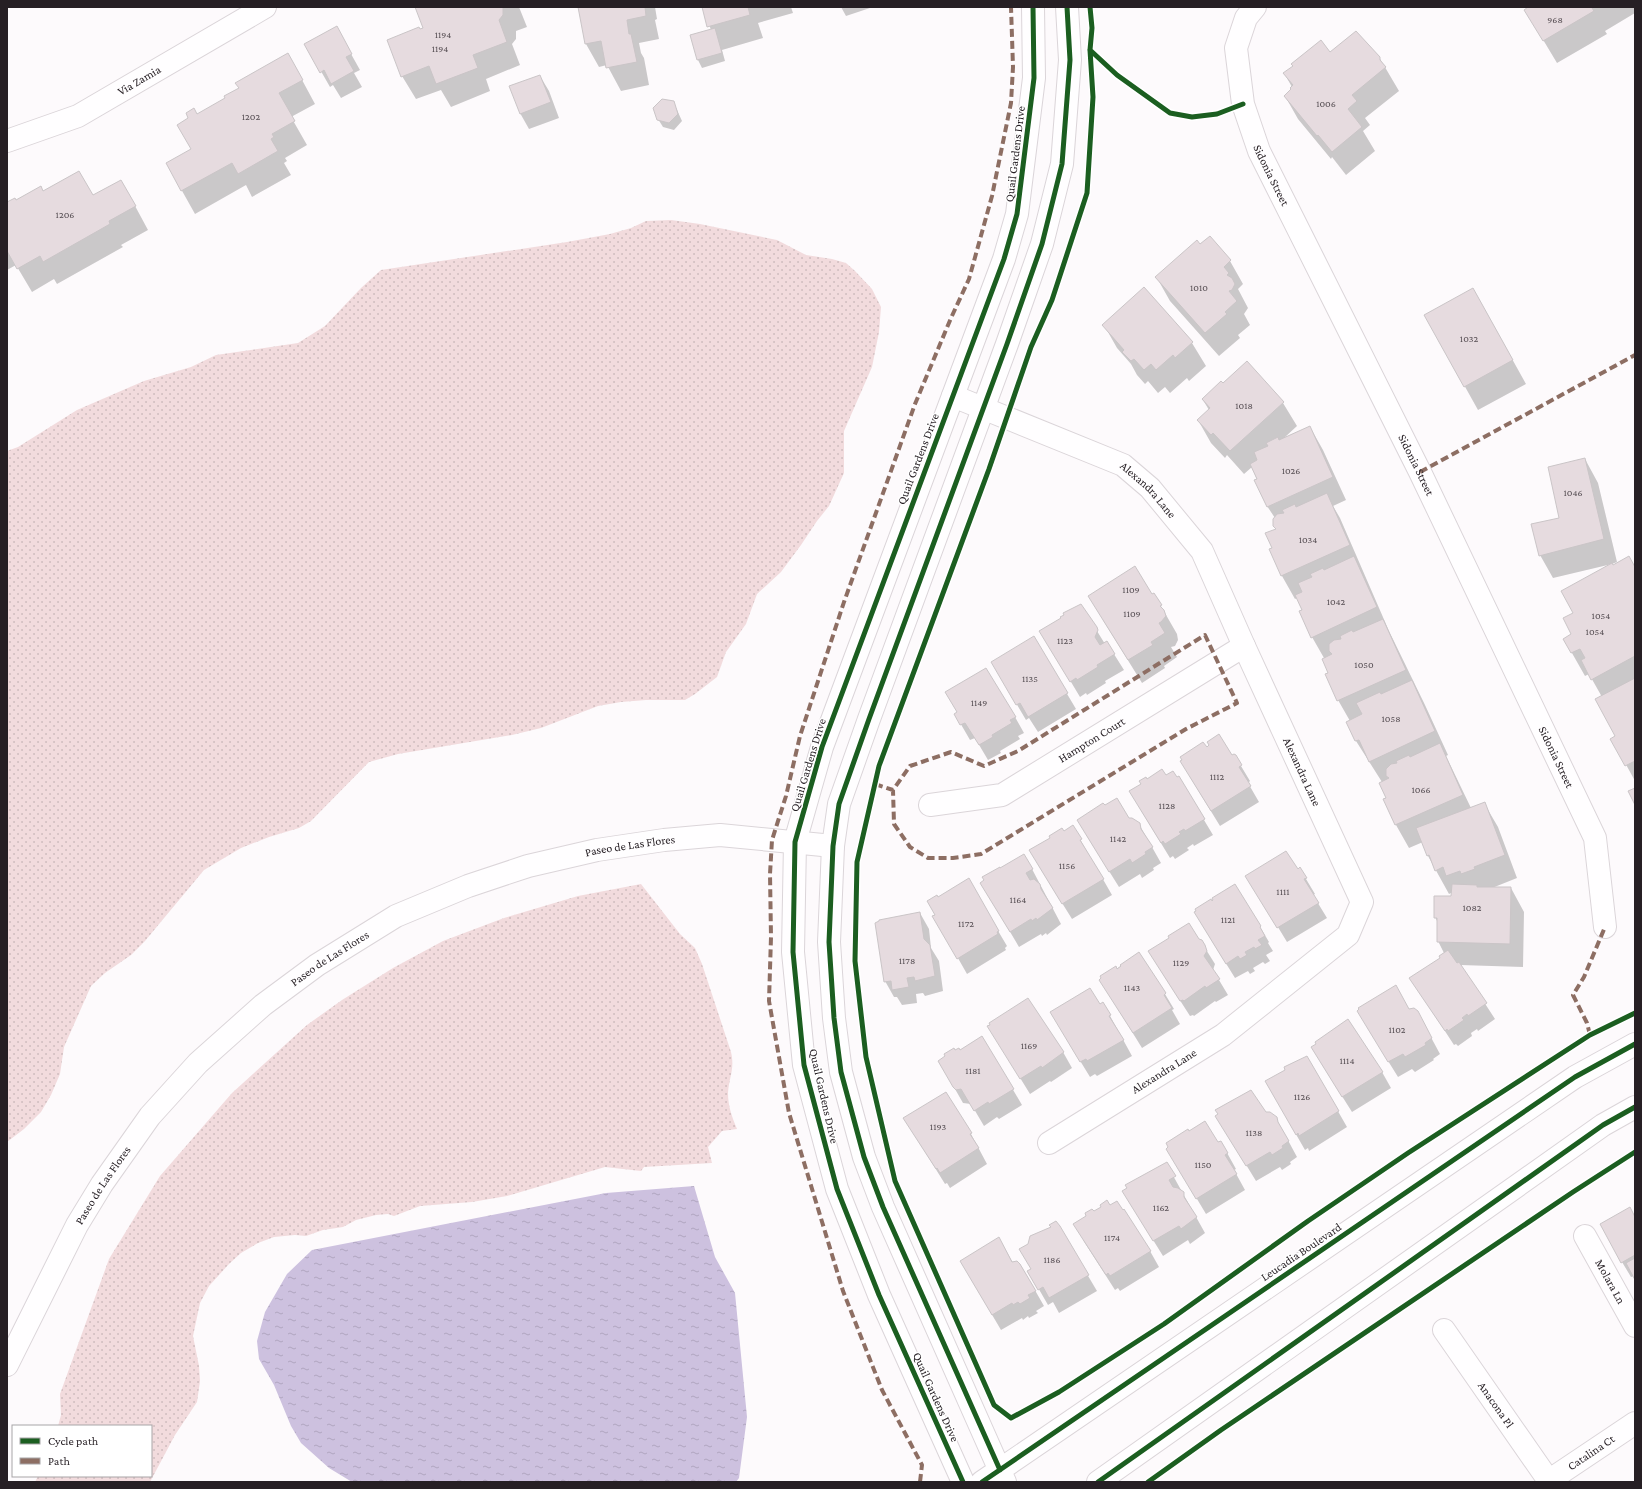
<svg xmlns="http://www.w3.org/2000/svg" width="1642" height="1489" font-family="'Crimson Pro',serif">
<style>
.grass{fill:url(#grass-dots)}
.water{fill:url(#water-ripples)}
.shadow{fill:#0003}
.building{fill:#e6dbdf;stroke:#cac5c7}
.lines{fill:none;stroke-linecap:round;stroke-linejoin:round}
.minor-casing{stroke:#dbd5d9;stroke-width:24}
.major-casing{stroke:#dbd5d9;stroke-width:24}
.minor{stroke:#fffeff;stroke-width:22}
.major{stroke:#fffeff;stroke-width:22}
.quiet{stroke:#8d6e63;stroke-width:4;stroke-dasharray:8 4;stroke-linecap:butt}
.cycleway-casing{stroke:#fff;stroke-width:8}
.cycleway{stroke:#1b5e20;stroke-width:5}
.labels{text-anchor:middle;stroke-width:3;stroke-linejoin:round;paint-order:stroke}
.number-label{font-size:10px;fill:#564e53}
.street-label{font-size:12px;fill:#261f24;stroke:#fff}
</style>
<defs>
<pattern id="grass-dots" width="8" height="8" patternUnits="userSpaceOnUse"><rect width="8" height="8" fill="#f2dbdd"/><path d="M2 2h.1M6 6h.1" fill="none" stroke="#cfbcbe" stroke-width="1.8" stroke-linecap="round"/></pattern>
<pattern id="water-ripples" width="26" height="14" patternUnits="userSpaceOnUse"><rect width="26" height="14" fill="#cdc1df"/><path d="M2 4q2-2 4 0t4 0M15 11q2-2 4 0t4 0" fill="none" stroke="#b0a5bf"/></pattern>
</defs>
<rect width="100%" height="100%" fill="#fdfafc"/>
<path class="grass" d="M671,220L700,224L777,240L806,255L832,259L846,263L855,271L872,289L881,307L879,332L872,367L844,431V473L829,506L817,521L801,545L781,572L757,594L746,624L726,652L717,677L695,694L685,700H646L621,702L598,706L541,728L512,735L398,754L369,762L311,821L299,828L269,837L241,848L204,870L145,941L131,955L105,973L91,986L64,1047L60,1074L51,1095L41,1112L24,1129L7,1142V451L18,447L77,410L144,381L191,367L216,355L298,343L325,326L361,288L381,270L567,242L610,234L631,228L646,221Z
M641,884L680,934L695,948L702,964L731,1052C735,1069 729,1077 728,1093C728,1106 732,1117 737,1129L722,1131L708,1147L712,1163L644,1167L641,1171L605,1167L507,1196L472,1202L420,1206L394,1216L388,1214L376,1215L356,1220L343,1227L323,1230L306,1236L295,1235L274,1237L258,1243L241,1253L229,1264L209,1286L200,1303L193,1336L199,1366L200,1381L197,1402L175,1435L150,1482H35L38,1476H151V1426H58L61,1415L60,1394L109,1259L160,1176L232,1093L307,1025L342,1000L393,968L443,941L504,918L578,896Z"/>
<path class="water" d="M694,1186L715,1257L735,1293L747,1417L739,1478L736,1482H352L329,1468L301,1443L291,1426L274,1385L259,1359L257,1341L265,1312L287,1274L312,1250L606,1193Z"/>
<path class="shadow" d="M416,7H519L527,27L516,31V39L512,44L520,65L486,79L490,91L451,107L441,90L416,99L402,76L419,30L424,28Z
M579,7H655L657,19L655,20L659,39L639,43L641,53L644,58L649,85L621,91L607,65L599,67L586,44Z
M703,7H791L793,13L758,23L763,38L722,50L725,61L702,68L698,60L691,36L711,30Z
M841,7H873L846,16Z
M1530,7H1635V13L1605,31L1607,34L1557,63L1539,33Z
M336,27L360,70L354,73L362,87L341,98L333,85L330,87L306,45Z
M1330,53L1379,57L1399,91L1365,118L1370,125L1363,131L1375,151L1346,175L1332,157L1331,159L1298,119L1285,96L1292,90V87L1284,73Z
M540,76L549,91L559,118L529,129L520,113Z
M301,78L315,104L291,117L307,145L285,158L287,161L284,163L291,175L252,197L246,185L195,214L167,164L192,150L197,115Z
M673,101L682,121L674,130L663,127L658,119Z
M43,192L93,197L134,204L148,230L121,245L123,247L57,284L54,279L32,292L16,265L7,270V203Z
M1230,261L1243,284L1238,289L1248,308L1244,314L1250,325L1238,335L1240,338L1219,356L1170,301L1157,278Z
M1486,312L1526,384L1478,410L1425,315Z
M1104,325L1192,343L1206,366L1189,381L1187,378L1170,393L1165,387L1158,393L1148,381L1145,384L1137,375L1131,364L1117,348Z
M1247,363L1283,403L1297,426L1284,438L1310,427L1323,450L1346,500L1333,506L1340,518L1389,631L1425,705L1448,755L1446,756L1471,808L1484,803L1498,827L1517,878L1492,888H1511L1524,912L1523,967L1460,965L1495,1019L1478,1031L1477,1029L1471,1033L1472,1036L1458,1046L1456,1044L1454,1045L1411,979L1441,958L1444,953L1438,941V923L1435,917L1452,897L1453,892L1449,894L1428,856L1423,842L1409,848L1396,825L1384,799L1387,798L1382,782L1356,741L1347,722L1350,721L1338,700L1324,658L1312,637L1303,610L1297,598L1295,599L1282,576L1271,550L1273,549L1276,529L1274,526L1275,518L1267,506L1252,467L1244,474L1227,455L1225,458L1211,443L1198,420L1209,410L1203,400Z
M1585,459L1598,483L1617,562L1612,564L1613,566L1635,569V781L1612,739L1616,737L1602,697L1589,674L1585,676L1564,639L1573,635L1574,613L1612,564L1553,578L1540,555L1561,519Z
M1154,594L1177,634L1178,640L1175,646L1171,647L1177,657L1164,666L1165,668L1142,683L1103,620Z
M1063,619L1097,631L1105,644L1107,643L1124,670L1105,681L1106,683L1087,695L1086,693L1080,697L1050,647Z
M1034,638L1076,709L1038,732L1029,718L1026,720L992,662Z
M958,713L1015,717L1024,733L1018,736L1020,739L1000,751L1001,753L988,760L975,738L970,740L955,714Z
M1206,749L1235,756L1250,781L1248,783L1259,802L1220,826L1190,777Z
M1147,780L1204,820L1213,835L1194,846L1193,844L1187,848L1189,850L1175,859L1173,856L1170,858L1139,807L1142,784Z
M1129,819L1139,824L1161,863L1153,868L1154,870L1142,878L1140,874L1119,887L1087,836Z
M1073,827L1112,895L1072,919L1039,866L1051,838Z
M1032,869L1061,924L1047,935L1046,933L1042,936L1041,934L1019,947L981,883Z
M1300,869L1315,894L1313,895L1327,918L1287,942L1256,891Z
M968,880L1007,946L1005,948L1006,950L967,974L934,916Z
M1235,885L1269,942L1268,943L1273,951L1266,955L1270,961L1265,964L1263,962L1253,968L1255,971L1250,974L1248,971L1235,978L1204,928L1212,902Z
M920,913L929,929L931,948L939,961L943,991L925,996L923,993L916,994L917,1003L902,1005L897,997H894L885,981Z
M1171,938L1205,948L1215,964L1213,970L1228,995L1216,1002L1215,1001L1194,1016L1193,1015L1190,1016L1158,966Z
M1139,954L1165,994L1174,1009L1172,1010L1180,1024L1142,1048L1100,980Z
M1103,1003L1132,1056L1097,1076L1095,1074L1090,1077L1060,1028Z
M1409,1010L1419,1015L1440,1054L1433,1059L1434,1060L1415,1072L1412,1069L1398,1077L1367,1027Z
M982,1037L1022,1105L999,1119L997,1117L984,1126L971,1104L963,1103L939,1061L959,1051Z
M998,1042L1063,1052L1072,1068L1051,1082L1050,1081L1030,1094Z
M1307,1057L1347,1127L1309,1151L1308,1148L1305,1150L1266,1082Z
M1321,1063L1382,1072L1391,1088L1352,1112Z
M946,1093L971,1134L987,1164L950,1188L947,1183L945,1184L914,1134Z
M1265,1113L1276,1118L1297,1157L1290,1162L1291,1164L1282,1170L1280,1167L1256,1181L1226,1132Z
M1221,1142L1236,1169L1234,1170L1245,1190L1206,1214L1176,1164Z
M1166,1163L1205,1233L1190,1244L1188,1240L1163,1256L1132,1206Z
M1635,1219V1278L1634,1276L1631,1277L1622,1262Z
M1059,1227L1097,1291L1059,1313L1053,1302L1048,1305L1029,1272L1033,1270Z
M999,1238L1013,1263L1020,1264L1044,1306L1036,1311L1038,1313L1029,1318L1028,1316L1023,1320L1022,1318L1001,1330L961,1262Z
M1083,1240L1150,1251L1159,1267L1120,1291L1118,1288L1115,1290Z"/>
<path class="building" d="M415,7H506L503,8V15L499,20L507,42L473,55L478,68L436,84L429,66L401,77L387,40L419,27L420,29L423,28Z
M578,7H645L646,16L627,20L629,34H631L637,62L606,68L601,41L585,44Z
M702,7H748L750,15L707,27Z
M1528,7H1594L1592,8L1594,11L1543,41L1524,10Z
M337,26L352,54L346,57L354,71L331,84L324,70L320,73L304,44Z
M715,28L722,53L697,60L690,35Z
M1356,31L1380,57V60L1386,67L1352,95L1357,101L1348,109L1362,127L1332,152L1318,135L1317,136L1284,96L1291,89L1290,88L1293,85L1283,73L1293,66L1291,64L1321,40L1330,52Z
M288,53L303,80L279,93L295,121L272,134L274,137L271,139L278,151L238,174L232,163L181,191L166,163L191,149L177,125L188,118L186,113L194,108L197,114L225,98L224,96L239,88L235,83Z
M540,75L551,102L520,114L509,86Z
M662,99L674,101L678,114L669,123L657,120L653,108Z
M79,171L93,195L121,180L136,206L109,221L110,224L43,262L40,256L17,269L7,251V202L15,198L16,200L41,186L43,191Z
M1210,236L1231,260L1224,267L1229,273L1227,275L1232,278L1235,284L1232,290L1229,291L1237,301L1225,312L1227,314L1205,333L1155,277L1197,240L1200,244Z
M1144,287L1193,342L1175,358L1173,355L1156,370L1151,364L1144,370L1134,359L1131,361L1122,352L1124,350L1102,325Z
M1473,288L1513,360L1464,387L1424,315Z
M1247,361L1284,402L1230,451L1213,433L1211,435L1197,420L1210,408L1202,399L1221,381L1223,383Z
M1310,426L1333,477L1267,507L1254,480L1257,479L1250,464L1257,460L1254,452L1268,446L1266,443L1278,437L1279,440Z
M1585,458L1604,539L1539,556L1531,524L1559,518L1548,467Z
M1327,493L1350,545L1281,576L1269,549L1272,548L1265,533L1276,529L1273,526V519L1277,514L1284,513L1282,510L1295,504L1296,507Z
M1354,556L1377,607L1311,638L1299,611L1302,610L1295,595L1302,592L1298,583L1312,577L1310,574L1323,568L1324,570Z
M1629,556L1635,567V656L1591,680L1581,660L1585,658L1580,649L1571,653L1563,639L1571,634L1563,618L1573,613L1561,591L1612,563L1613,565Z
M1135,566L1152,594L1154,593L1162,605L1160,606L1164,610L1166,616L1161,622L1159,623L1165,633L1151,642L1153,645L1128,660L1088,596Z
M1081,604L1097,627L1098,630L1095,637L1100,645L1107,641L1115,654L1097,665L1098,667L1077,680L1076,678L1070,682L1039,631L1061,618L1060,617L1064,615L1063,613Z
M1383,619L1406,670L1337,701L1325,674L1328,673L1322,659L1332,654L1329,651V644L1334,640L1341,639L1340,636L1352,630L1353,632Z
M1034,636L1068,693L1028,717L1020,703L1016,705L991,662Z
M986,668L1016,717L1010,720L1012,723L992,735L993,737L979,745L965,723L960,725L954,714L957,712L945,692Z
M1635,678V761L1625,766L1610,739L1615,736L1595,699Z
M1412,680L1435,731L1369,762L1359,740L1355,741L1346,722L1362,714L1356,703L1380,692L1381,694Z
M1219,734L1232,755L1234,754L1236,755L1242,765L1239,767L1251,786L1211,811L1180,761L1182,760L1180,757L1203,742L1207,747L1209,745L1207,742Z
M1440,743L1463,795L1395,825L1383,799L1386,798L1379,783L1389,778L1386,776V769L1391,764L1397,763L1396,761L1409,755L1410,757Z
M1162,769L1166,775L1173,771L1177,777L1179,776L1205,819L1185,831L1184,829L1179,832L1181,834L1165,844L1163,841L1161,843L1129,791L1141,784L1139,781L1146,777L1147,779Z
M1635,788V805L1628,791Z
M1117,798L1129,818H1132L1140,823L1141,829L1153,847L1145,852L1146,854L1132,863L1130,859L1109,872L1077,820L1103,803L1105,805Z
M1485,802L1505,855L1474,867L1475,869L1461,874L1460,871L1446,876L1443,867L1435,871L1429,855L1427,856L1416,828Z
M1073,825L1082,839L1080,840L1104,879L1062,904L1029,850L1050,838L1049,836L1062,828L1064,831Z
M1286,851L1298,869L1300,867L1307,878L1304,879L1319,903L1277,928L1245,876Z
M1024,854L1033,869L1026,873L1030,880L1034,879L1040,884L1041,889L1053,908L1037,920L1036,918L1032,921L1031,919L1010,932L980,883L984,880L982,877L1000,867V868Z
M969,878L999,931L997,932L998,934L957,959L932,916L935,915L927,901L937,895L938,897Z
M1235,884L1261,926L1260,927L1265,936L1258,940L1262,945L1255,949L1254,947L1245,952L1247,955L1240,959L1238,956L1226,964L1194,912L1196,911L1195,909L1211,899L1212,901L1213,900L1212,898Z
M1452,884L1477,885V887H1511L1510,944L1437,942V918H1434V896H1451Z
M920,912L924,939L930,945L935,976L915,981L914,977L907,978L909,987L892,990L891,981L884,982L875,923L879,921V920Z
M1189,923L1199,939L1202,940L1205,945L1207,951L1204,956L1220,979L1206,988L1205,986L1184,1001L1183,1000L1180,1001L1148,951L1169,938L1168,936Z
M1448,950L1457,963L1459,962L1487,1003L1468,1016L1467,1014L1462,1018L1464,1020L1448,1031L1447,1029L1445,1031L1409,978L1440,958L1439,956Z
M1139,952L1166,993L1164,995L1172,1008L1133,1033L1099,980L1101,978L1100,976L1116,966L1117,969L1121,966L1120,965Z
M1396,985L1409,1009L1414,1008L1418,1011L1432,1038L1425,1043L1426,1045L1405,1057L1403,1054L1388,1062L1357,1011L1359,1009L1358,1008Z
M1090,988L1100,1004L1103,1002L1111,1015L1109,1016L1124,1040L1087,1061L1086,1059L1080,1062L1050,1012Z
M1028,998L1064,1052L1042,1068L1041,1066L1020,1079L987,1026L990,1025L989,1023Z
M1348,1019L1383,1072L1342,1097L1311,1047L1316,1044L1315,1042Z
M982,1036L1014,1089L989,1104L988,1102L974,1111L961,1089L956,1090L953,1087L938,1061L945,1056L944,1054L954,1048L955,1050L959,1048L960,1050Z
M1307,1056L1339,1111L1299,1136L1298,1133L1296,1135L1265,1081L1285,1070L1284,1067Z
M1251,1090L1266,1112H1270L1277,1117L1278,1122L1289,1141L1282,1146L1283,1148L1272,1155L1270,1152L1246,1166L1215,1116L1218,1114L1215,1110Z
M946,1092L972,1133L970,1134L979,1148L940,1173L937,1168L936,1169L903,1118Z
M1205,1121L1218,1142L1221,1141L1228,1153L1225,1155L1237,1174L1196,1199L1166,1149L1168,1147L1166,1143L1188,1129L1189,1131Z
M1167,1162L1176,1176L1169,1180L1173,1187L1178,1188L1184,1192V1197L1197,1217L1181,1229L1179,1226L1153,1241L1122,1191L1127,1188L1125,1185Z
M1107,1200L1110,1205L1117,1201L1123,1210L1124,1209L1151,1251L1110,1276L1108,1273L1106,1275L1073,1224L1086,1216L1085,1213L1092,1209L1094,1211L1101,1207L1100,1205Z
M1630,1207L1635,1217V1255L1621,1263L1600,1224Z
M1056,1221L1060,1226L1089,1275L1049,1298L1043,1287L1038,1290L1027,1271L1031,1269L1019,1249L1028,1244L1030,1236L1051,1227L1049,1225Z
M999,1237L1012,1262L1017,1261L1020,1264L1036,1291L1028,1295L1030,1298L1020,1304L1018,1302L1013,1305L1012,1303L992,1315L960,1261Z
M1635,1258V1280L1626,1263Z"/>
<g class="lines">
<defs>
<g id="minor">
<path id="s1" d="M1255,7L1246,18L1236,48L1243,104L1259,151L1420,472L1595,838L1605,927"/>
<path id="s2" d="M7,141L78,116L265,7"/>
<path id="s3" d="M953,396L1123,465L1150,488L1202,551L1244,646L1362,902L1348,935L1223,1035L1049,1143"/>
<path id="s4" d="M930,805L1002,795L1244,646"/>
<path id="s5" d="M1585,1236L1635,1326"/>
<path id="s6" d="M1444,1330L1549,1481"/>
<path id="s7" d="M7,1365L77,1225L102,1184L150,1116L198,1063L263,1005L317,965L396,916L468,886L528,866L597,850L664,840L720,835L833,846"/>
<path id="s8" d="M1547,1482L1635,1423"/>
</g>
<path id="major" d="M963,1482L879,1295L837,1189L804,1065L793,952L795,842L822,747L1004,259L1017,214L1034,78L1033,7
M982,1482L1575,1077L1635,1044
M1005,1482L883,1207L864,1157L841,1072L834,1018L829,942L833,846L839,804L869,719L1007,344L1042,244L1062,164L1070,60L1067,7
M1098,1482L1603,1125L1635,1107"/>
</defs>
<use href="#minor" class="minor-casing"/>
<use href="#major" class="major-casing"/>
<use href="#minor" class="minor"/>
<use href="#major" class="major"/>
<path class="quiet" d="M1420,472L1635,355
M875,784L893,790L910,766L951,752L984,766L1018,751L1205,635L1237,703L1186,729L981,854L953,858H928L910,847L894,824L893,790
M1590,1035L1587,1023L1573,995L1584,977L1605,927
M920,1482L922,1465L882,1390L843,1291L789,1113L769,1001L771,937L770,874L772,840L786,796L800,736L844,602L915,404L951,318L969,279L992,196L1011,103L1013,67L1011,7"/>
<defs>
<path id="cycleway" d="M1090,7L1092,28L1090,50L1093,97L1087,193L1052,300L1031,347L989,469L879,766L857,862L855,961L866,1057L895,1181L994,1405L1011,1418L1059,1392L1164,1324L1308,1221L1408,1153L1590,1035L1635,1013
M1090,50L1117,75L1170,113L1192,117L1217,114L1243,104
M1000,1470L883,1207L864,1157L841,1072L834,1018L829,942L833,846L839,804L869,719L1007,344L1042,244L1062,164L1070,60L1067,7
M963,1482L879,1295L837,1189L804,1065L793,952L795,842L822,747L1004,259L1017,214L1034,78L1033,7
M982,1482L1575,1077L1635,1044
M1098,1482L1603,1125L1635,1107
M1148,1482L1221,1430L1573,1192L1635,1152"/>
</defs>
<use href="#cycleway" class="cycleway-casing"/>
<use href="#cycleway" class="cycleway"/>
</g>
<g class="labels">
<g class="number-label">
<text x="1555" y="23">968</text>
<text x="443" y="38">1194</text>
<text x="440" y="52">1194</text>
<text x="1326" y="107">1006</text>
<text x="251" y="120">1202</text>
<text x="65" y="218">1206</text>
<text x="1199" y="291">1010</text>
<text x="1469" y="342">1032</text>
<text x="1244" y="409">1018</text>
<text x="1291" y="474">1026</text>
<text x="1573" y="496">1046</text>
<text x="1308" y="543">1034</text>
<text x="1131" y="593">1109</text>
<text x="1336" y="605">1042</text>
<text x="1132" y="617">1109</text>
<text x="1601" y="619">1054</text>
<text x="1595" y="635">1054</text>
<text x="1065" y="644">1123</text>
<text x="1364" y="668">1050</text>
<text x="1030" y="682">1135</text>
<text x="979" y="706">1149</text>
<text x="1391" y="722">1058</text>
<text x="1217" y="780">1112</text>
<text x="1421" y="793">1066</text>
<text x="1167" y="809">1128</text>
<text x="1118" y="842">1142</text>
<text x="1067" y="869">1156</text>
<text x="1283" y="895">1111</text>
<text x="1018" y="903">1164</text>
<text x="1472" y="911">1082</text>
<text x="1228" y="923">1121</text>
<text x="966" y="927">1172</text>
<text x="907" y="964">1178</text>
<text x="1181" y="966">1129</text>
<text x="1132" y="991">1143</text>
<text x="1397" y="1033">1102</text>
<text x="1029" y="1049">1169</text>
<text x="1347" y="1064">1114</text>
<text x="973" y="1074">1181</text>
<text x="1302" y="1100">1126</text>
<text x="938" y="1130">1193</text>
<text x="1254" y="1136">1138</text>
<text x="1203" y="1168">1150</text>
<text x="1161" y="1211">1162</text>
<text x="1112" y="1241">1174</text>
<text x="1052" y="1263">1186</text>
</g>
<g class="street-label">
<text dy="4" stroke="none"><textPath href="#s2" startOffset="146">Via Zamia</textPath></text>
<text transform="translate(1015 154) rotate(-83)" y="4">Quail Gardens Drive</text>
<text dy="4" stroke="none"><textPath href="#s1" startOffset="179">Sidonia Street</textPath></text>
<text transform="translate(918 459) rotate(-69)" y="4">Quail Gardens Drive</text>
<text dy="4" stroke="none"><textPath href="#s1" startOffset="503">Sidonia Street</textPath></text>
<text dy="4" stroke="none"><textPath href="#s3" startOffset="219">Alexandra Lane</textPath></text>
<text dy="4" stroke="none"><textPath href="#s4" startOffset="178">Hampton Court</textPath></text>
<text dy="4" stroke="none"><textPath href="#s1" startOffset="827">Sidonia Street</textPath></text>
<text transform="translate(808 765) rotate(-73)" y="4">Quail Gardens Drive</text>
<text dy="4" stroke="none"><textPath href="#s3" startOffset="543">Alexandra Lane</textPath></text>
<text dy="4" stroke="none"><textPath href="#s7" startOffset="852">Paseo de Las Flores</textPath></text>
<text dy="4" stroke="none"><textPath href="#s7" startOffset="528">Paseo de Las Flores</textPath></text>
<text transform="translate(1164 1071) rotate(-32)" y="4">Alexandra Lane</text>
<text transform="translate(824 1096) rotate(77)" y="4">Quail Gardens Drive</text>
<text dy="4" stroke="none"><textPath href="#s7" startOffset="204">Paseo de Las Flores</textPath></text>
<text transform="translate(1301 1252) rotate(-34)" y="4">Leucadia Boulevard</text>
<text dy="4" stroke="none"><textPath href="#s5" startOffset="52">Molara Ln</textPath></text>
<text transform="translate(936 1397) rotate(66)" y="4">Quail Gardens Drive</text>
<text dy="4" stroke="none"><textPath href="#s6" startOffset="91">Anacona Pl</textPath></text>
<text dy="4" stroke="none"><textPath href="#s8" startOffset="53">Catalina Ct</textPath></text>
</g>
</g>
<rect width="1642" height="1489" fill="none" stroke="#261f24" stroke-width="16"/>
<rect x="12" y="1425" width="140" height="52" fill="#ffffff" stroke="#a8a5a7"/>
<rect x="20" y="1438" width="20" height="6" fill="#1b5e20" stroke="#a8a5a7"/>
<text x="48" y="1445" font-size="12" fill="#261f24">Cycle path</text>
<rect x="20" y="1458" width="20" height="6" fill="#8d6e63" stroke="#a8a5a7"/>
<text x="48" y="1465" font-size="12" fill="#261f24">Path</text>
</svg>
